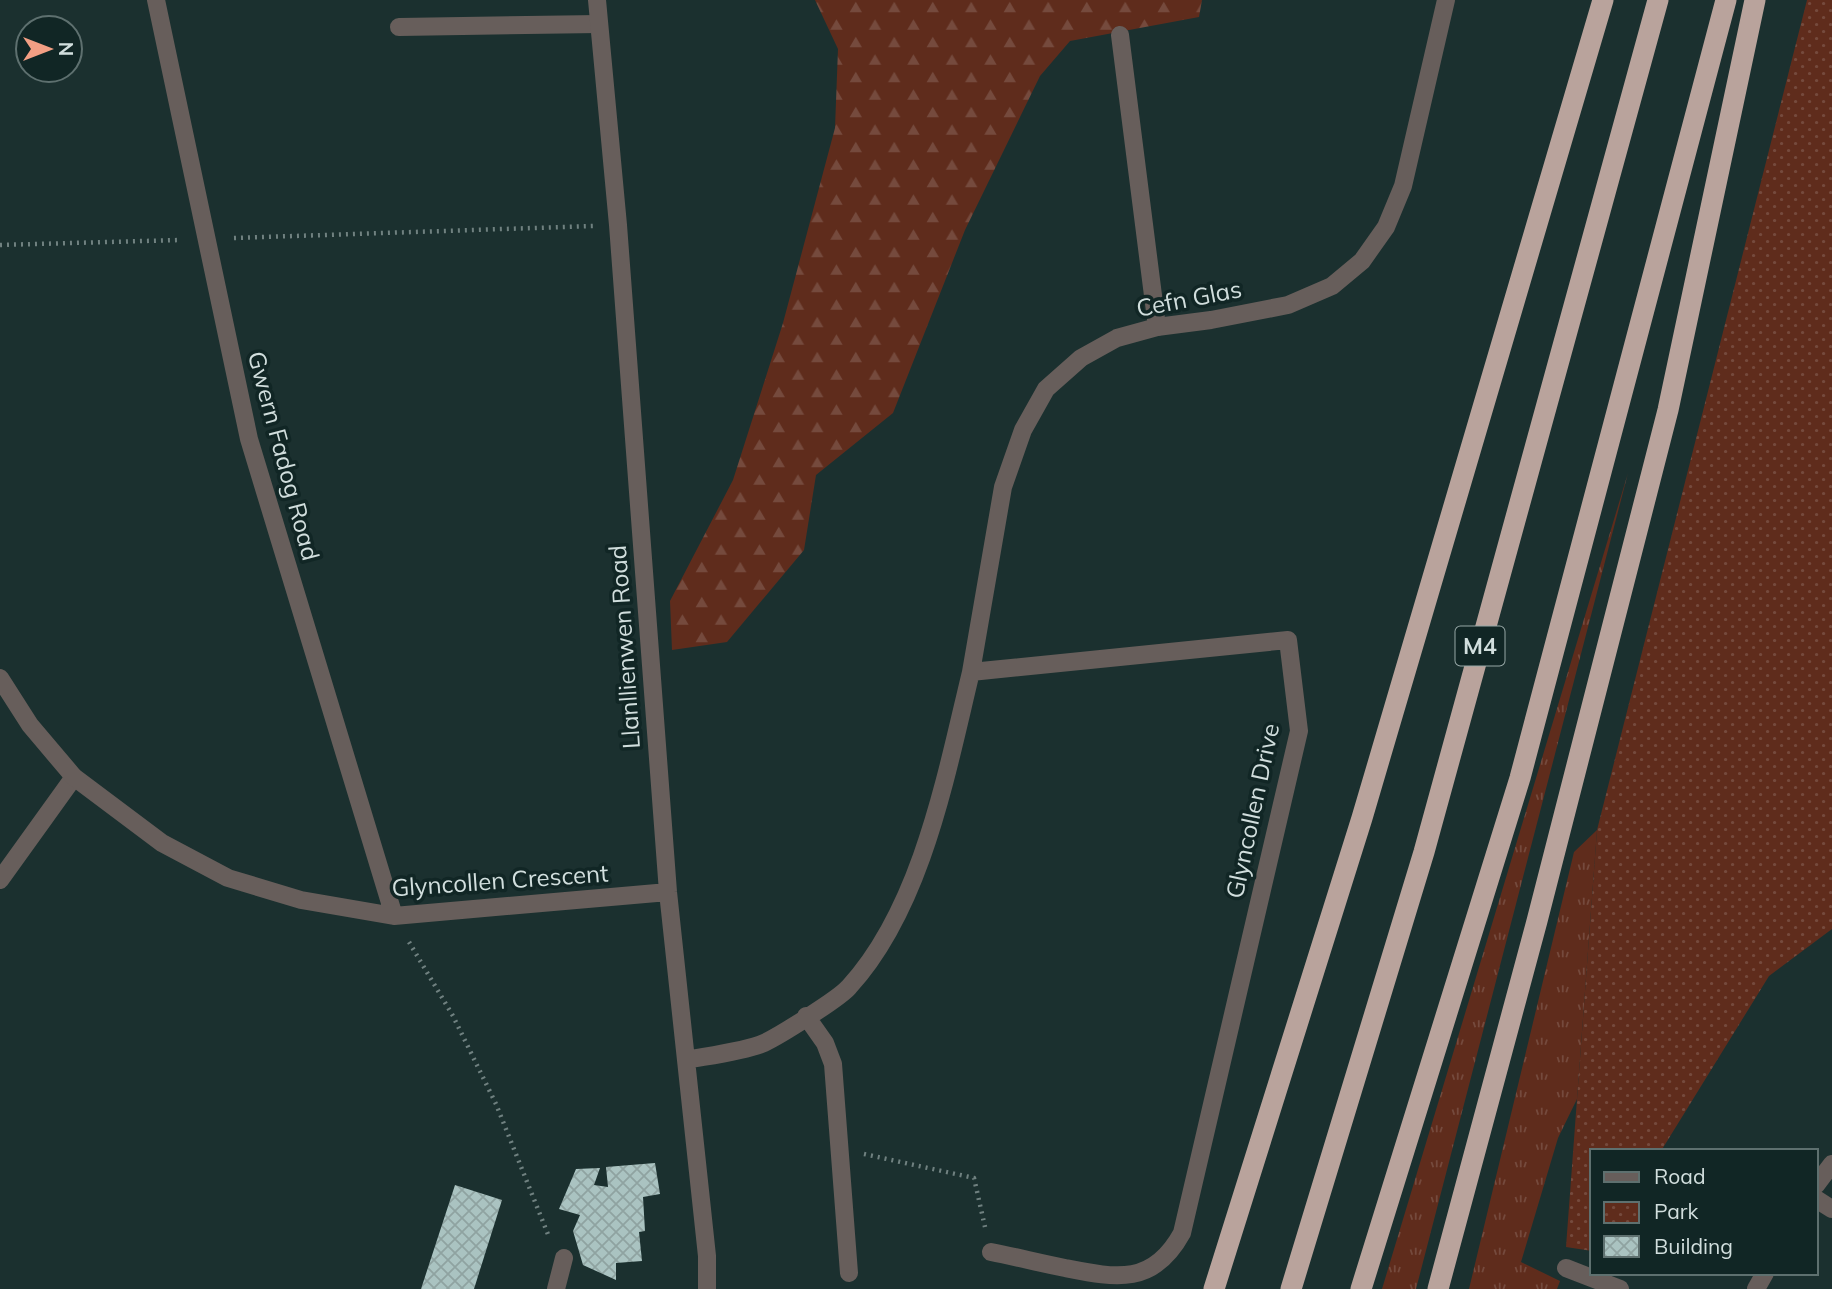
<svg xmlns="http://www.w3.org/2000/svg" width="1832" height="1289" font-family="Mulish,sans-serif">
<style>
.grass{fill:url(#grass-tufts)}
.forest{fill:url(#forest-firs)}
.park{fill:url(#park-dots)}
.building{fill:url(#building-cross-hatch)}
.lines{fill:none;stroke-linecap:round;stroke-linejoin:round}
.path{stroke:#708180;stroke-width:4.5;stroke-dasharray:2 5;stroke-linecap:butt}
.service{stroke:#675e5b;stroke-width:18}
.minor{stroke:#675e5b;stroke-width:18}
.motorway{stroke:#b9a39c;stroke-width:21}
.labels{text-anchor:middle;stroke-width:7;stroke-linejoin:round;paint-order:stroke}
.shield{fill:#112625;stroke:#97a7a6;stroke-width:2}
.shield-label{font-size:23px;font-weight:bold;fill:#d1dedd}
.street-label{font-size:24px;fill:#d1dedd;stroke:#112625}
</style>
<defs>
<pattern id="grass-tufts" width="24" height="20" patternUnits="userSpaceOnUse" patternTransform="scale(1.75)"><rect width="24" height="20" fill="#5f2c1c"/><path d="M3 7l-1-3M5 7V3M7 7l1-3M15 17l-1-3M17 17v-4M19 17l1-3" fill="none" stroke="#754a3d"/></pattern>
<pattern id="forest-firs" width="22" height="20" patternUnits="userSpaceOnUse" patternTransform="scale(1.75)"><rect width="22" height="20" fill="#5f2c1c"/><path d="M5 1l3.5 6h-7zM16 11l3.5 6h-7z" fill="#754a3d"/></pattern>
<pattern id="park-dots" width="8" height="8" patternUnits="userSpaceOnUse" patternTransform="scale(1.75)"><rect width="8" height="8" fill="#5f2c1c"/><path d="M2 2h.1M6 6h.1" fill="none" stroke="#754a3d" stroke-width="1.8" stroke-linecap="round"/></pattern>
<pattern id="building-cross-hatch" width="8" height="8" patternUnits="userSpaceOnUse" patternTransform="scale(1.75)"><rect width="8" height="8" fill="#aac3c1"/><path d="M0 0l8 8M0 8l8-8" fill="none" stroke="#8fa3a1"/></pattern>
</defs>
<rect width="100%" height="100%" fill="#1b302f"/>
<path class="grass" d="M1628,473L1416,1289H1382Z
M1597,830L1577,1099L1558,1138L1521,1262L1560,1281L1557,1289H1469L1574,852Z"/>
<path class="forest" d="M815,0H1202L1199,17L1070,41L1040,76L965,230L893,413L816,475L804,550L727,642L672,650L670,601L733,480L783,323L835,128L838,49Z"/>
<path class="park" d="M1807,0H1832V929L1769,976L1661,1151H1592V1251L1566,1247L1597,830Z"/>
<path class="building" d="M655,1163L660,1194L643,1197L645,1231L639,1232L642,1261L616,1263V1280L583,1265L573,1231L580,1215L559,1209L576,1169L600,1168L594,1185L608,1187L606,1167Z
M455,1185L502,1200L479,1273L474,1289H421Z"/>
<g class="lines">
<path class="path" d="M234,238L593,226
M0,245L180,240
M409,942L453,1016L496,1104L549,1237
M864,1154L974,1178L985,1227"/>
<path class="service" d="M399,27L599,24
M1120,35L1157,327
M0,880L74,777"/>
<path class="minor" d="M156,0L249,439L394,916
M597,0L618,225L668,892L707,1256V1289
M971,672L1003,487L1023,430L1046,389L1081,358L1117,338L1157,327L1211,320L1288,305L1332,286L1362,261L1386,227L1403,186L1446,0
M0,678L30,725L74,777L162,843L228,878L301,900L394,916L668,892
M806,1016L825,1043L833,1064L849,1273
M686,1060C707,1056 746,1051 764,1043C779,1036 840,998 849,987C922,907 946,775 971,672L1288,640L1299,731L1182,1233C1153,1286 1116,1278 1065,1268C1040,1263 1016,1257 991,1252
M1816,1185L1832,1164
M1816,1199L1832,1209
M1566,1268L1620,1289
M556,1289L564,1258
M1756,1289L1765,1273"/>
<path class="motorway" d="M1214,1289L1362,818L1603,0
M1291,1289L1424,852L1658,0
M1361,1289L1520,778L1726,0
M1438,1289L1537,921L1668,410L1755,0"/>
</g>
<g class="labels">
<rect class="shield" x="1455.5" y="626.5" width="49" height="39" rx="5"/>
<g class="shield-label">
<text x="1480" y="654">M4</text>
</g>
<g class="street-label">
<text transform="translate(1189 299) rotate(-11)" y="8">Cefn Glas</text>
<text transform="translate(283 456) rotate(75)" y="8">Gwern Fadog Road</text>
<text transform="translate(625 647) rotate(-94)" y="8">Llanllienwen Road</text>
<text transform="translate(1253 811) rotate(-78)" y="8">Glyncollen Drive</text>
<text transform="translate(500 881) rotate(-4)" y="8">Glyncollen Crescent</text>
</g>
</g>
<rect x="1590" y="1149" width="228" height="126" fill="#112625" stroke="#5e706f" stroke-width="2"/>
<rect x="1604" y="1172" width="35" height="10" fill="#675e5b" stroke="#5e706f" stroke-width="2"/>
<text x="1654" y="1184" font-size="21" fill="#d1dedd">Road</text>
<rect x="1604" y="1202" width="35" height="21" fill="url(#park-dots)" stroke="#5e706f" stroke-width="2"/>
<text x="1654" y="1219" font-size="21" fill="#d1dedd">Park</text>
<rect x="1604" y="1236" width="35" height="21" fill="url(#building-cross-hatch)" stroke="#5e706f" stroke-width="2"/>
<text x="1654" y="1254" font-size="21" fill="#d1dedd">Building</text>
<g transform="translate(49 49) rotate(90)"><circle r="33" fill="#112625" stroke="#5e706f" stroke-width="2"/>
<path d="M0-5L12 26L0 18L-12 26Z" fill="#f39f84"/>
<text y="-10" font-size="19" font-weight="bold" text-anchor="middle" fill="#d1dedd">N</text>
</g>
</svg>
